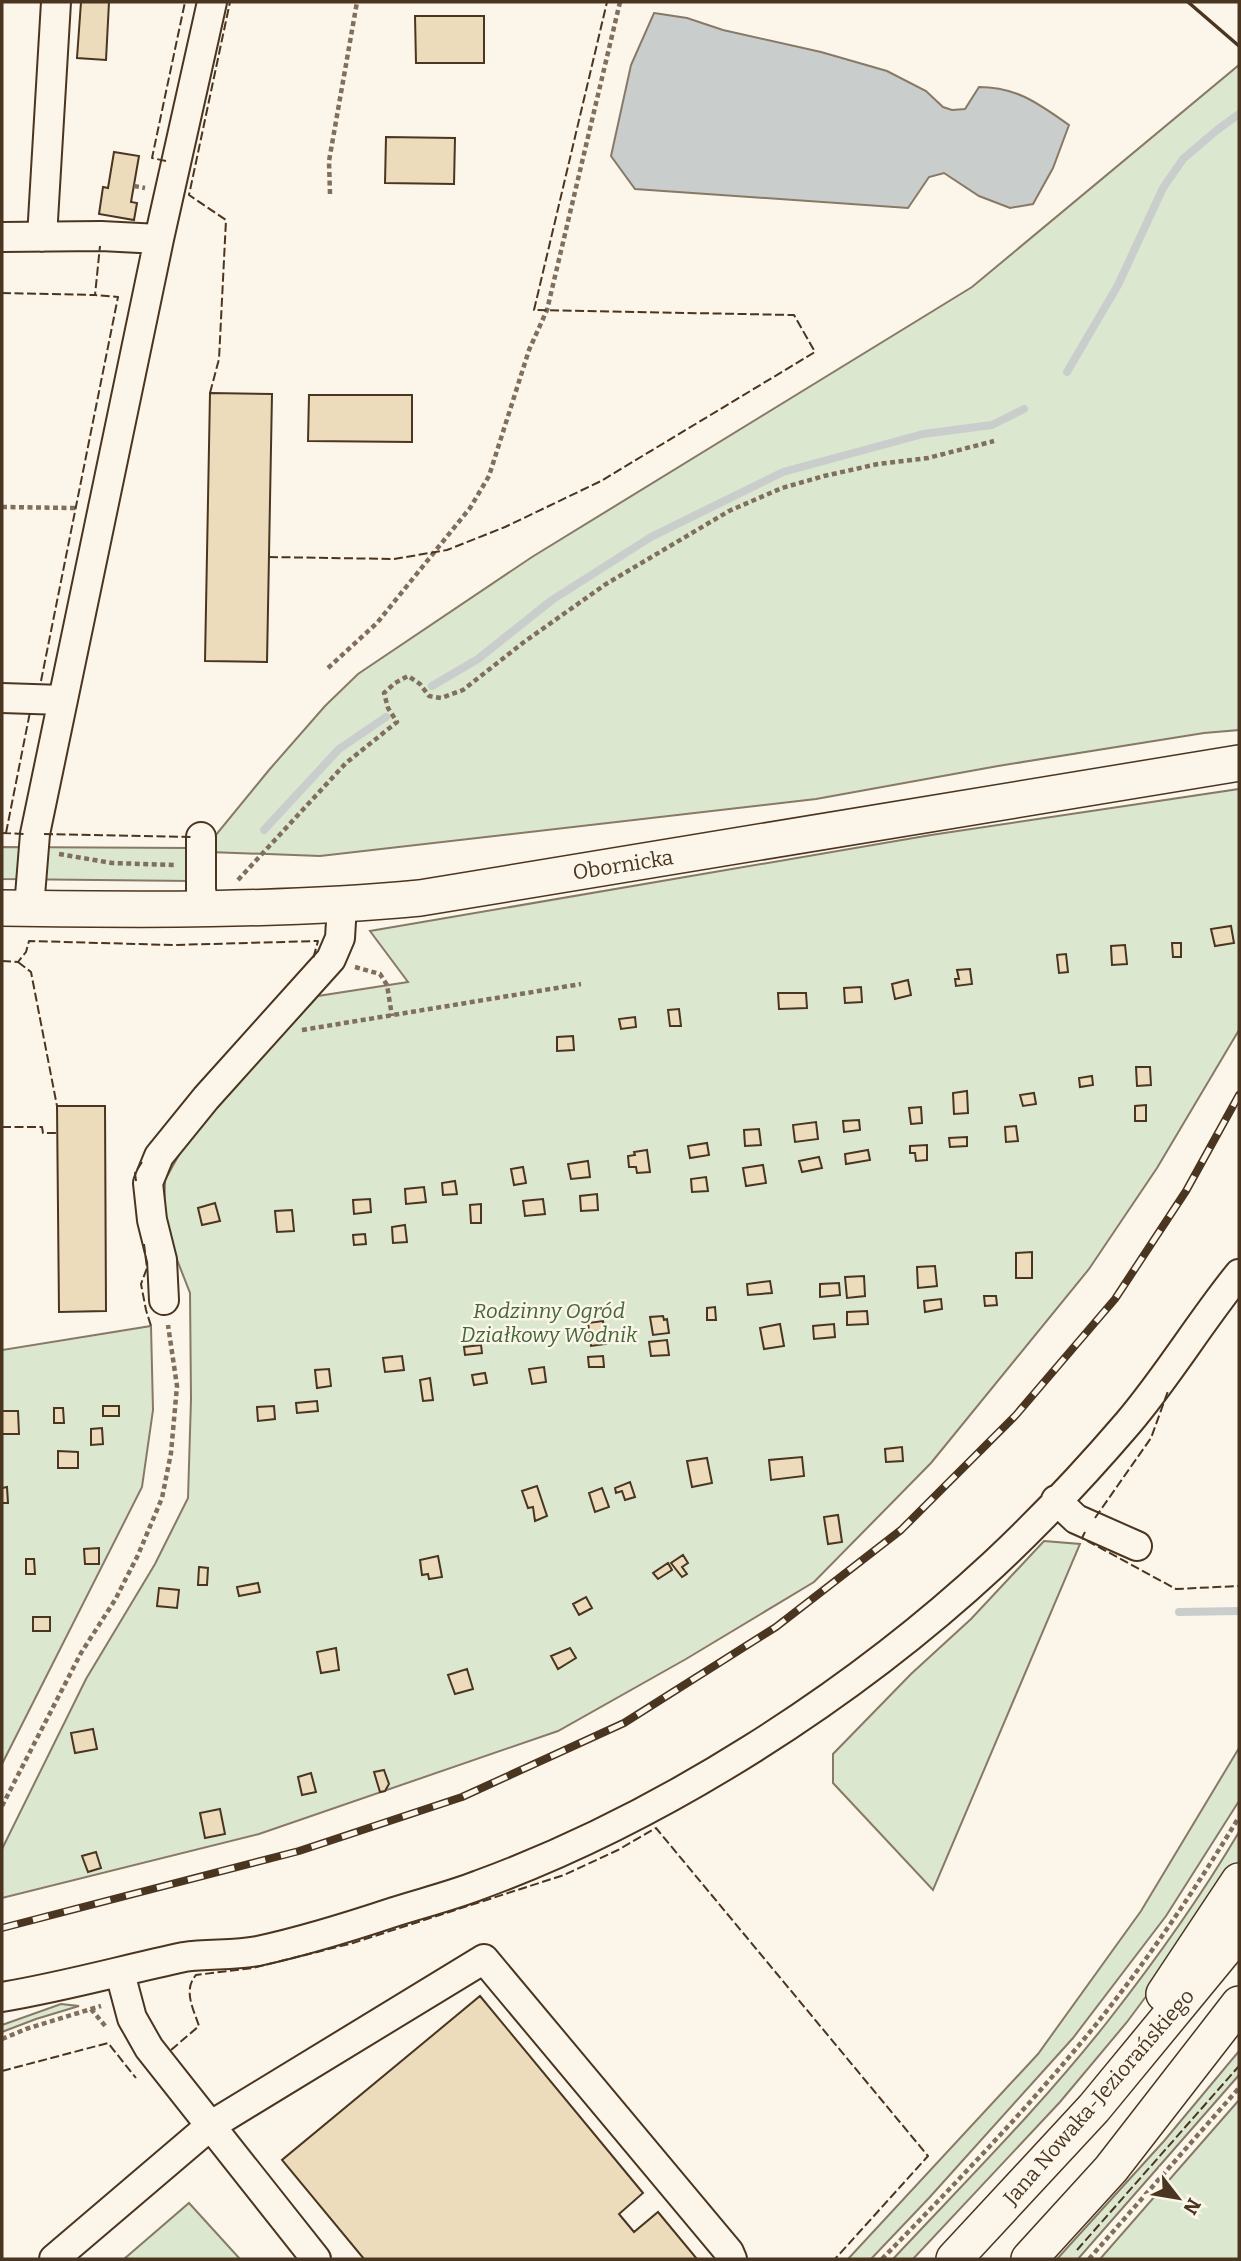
<svg xmlns="http://www.w3.org/2000/svg" width="1241" height="2261" font-family="Bitter,serif">
<style>
.green{fill:#dce7d0;stroke:#887966;stroke-width:2}
.water{fill:#c9cecd;stroke:#887966;stroke-width:2}
.lines{fill:none;stroke-linecap:round;stroke-linejoin:round}
.stream{stroke:#c9cecd;stroke-width:8}
.building{fill:#ecdcbc;stroke:#4a3520;stroke-width:2}
.minor-casing{stroke:#4a3520;stroke-width:32}
.major-casing{stroke:#4a3520;stroke-width:38}
.path{stroke:#7f6f5c;stroke-width:4.5;stroke-dasharray:5 3.5;stroke-linecap:butt}
.minor{stroke:#fbf6e9;stroke-width:28}
.major{stroke:#fbf6e9;stroke-width:35}
.rail-casing{stroke:#4a3520;stroke-width:8}
.rail{stroke:#fbf6e9;stroke-width:5;stroke-dasharray:16;stroke-linecap:butt}
.fence{stroke:#4a3520;stroke-width:2;stroke-dasharray:9 3.5;stroke-linecap:butt}
.wall{stroke:#4a3520;stroke-width:3.5}
.labels{text-anchor:middle;stroke-width:5;stroke-linejoin:round;paint-order:stroke}
.street-label{font-size:21px;fill:#4a3520;stroke:#fbf6e9}
.park-label{font-size:21px;font-style:italic;fill:#436837;stroke:#fbf6e9}
</style>
<rect width="100%" height="100%" fill="#fbf6e9"/>
<path class="green" d="M1239,65V730L1204,733L998,766L816,799L320,856L209,852L215,836L269,770L325,706L358,674L532,557L972,287Z
M1239,789V1030L1157,1168L1089,1269L931,1463L814,1582L686,1659L558,1731L259,1834L2,1898V1849L86,1679L155,1564L188,1498L191,1399L190,1293L174,1252L164,1216L165,1180L191,1133L318,996L408,982L370,931L931,835Z
M2,847L191,848V881L2,879Z
M151,1326L153,1410L142,1487L2,1764V1350Z
M1044,1541L1080,1544L933,1890L833,1783V1754L911,1674L971,1619Z
M1239,1748V1801L1166,1916L1073,2038L929,2198L871,2259H848L1038,2054L1141,1911Z
M1239,1832V1863L1199,1925L1127,2022L1060,2102L913,2259H893C966,2181 1042,2105 1108,2021C1155,1961 1200,1898 1239,1832Z
M61,2004L79,2006L36,2019L2,2032V2025Z
M1239,2051V2075L1078,2259H1057L1164,2141Z
M1239,2100V2259H1100Z
M189,2203L240,2259H124Z"/>
<path class="water" d="M654,13L687,18L723,30L821,52L887,71L926,91L943,107L952,110L965,109L979,87C1017,87 1039,104 1069,125L1053,168L1033,204L1010,208L979,196L944,173L929,177L908,208L635,189L611,156L631,65Z"/>
<g class="lines">
<path class="stream" d="M1067,372L1118,285L1163,188L1183,159L1217,130L1239,114
M432,686L478,659L552,600L651,537L783,472L923,434L992,425L1024,409
M264,830L339,749L386,717
M1179,1612L1239,1611"/>
</g>
<path class="building" d="M81,2H109L106,60L77,58Z
M415,16H484V63H416Z
M386,137L455,138L454,184L385,183Z
M114,152L139,156L131,202L137,203L134,220L99,214L103,187L108,188Z
M210,393L272,394L267,662L205,661Z
M309,395H412V442L308,441Z
M1231,926L1234,943L1215,946L1211,929Z
M1172,943H1181V957H1173Z
M1125,945L1127,964L1112,965L1111,946Z
M1066,954L1068,972L1059,973L1057,955Z
M970,969L972,984L956,986L955,979H959L957,970Z
M908,980L911,995L895,999L892,984Z
M861,987L862,1002L845,1003L844,988Z
M778,993H806L807,1008L779,1009Z
M679,1009L681,1026H670L668,1010Z
M635,1017L636,1027L621,1029L619,1019Z
M573,1036L574,1050L557,1051V1037Z
M1136,1067H1150L1151,1085L1137,1086Z
M1092,1076L1093,1085L1080,1087L1079,1078Z
M967,1091L968,1113L954,1114L953,1093Z
M1034,1093L1036,1104L1023,1106L1020,1095Z
M1146,1105V1121H1135V1106Z
M57,1106H105L106,1311L59,1312Z
M921,1107L922,1123L911,1124L909,1108Z
M859,1120L860,1130L844,1132L843,1121Z
M816,1122L818,1139L795,1142L793,1125Z
M1016,1126L1018,1141L1006,1142L1005,1127Z
M759,1129L761,1145L745,1146L744,1130Z
M967,1137V1146L950,1147L949,1138Z
M707,1143L709,1155L690,1158L688,1146Z
M927,1145V1160L916,1161L915,1153H910V1146Z
M647,1150L650,1172L637,1173L636,1167H629L628,1156L635,1155L634,1152Z
M868,1150L870,1160L846,1164L845,1154Z
M819,1157L822,1168L802,1172L799,1161Z
M588,1161L590,1177L571,1179L568,1164Z
M763,1165L766,1183L746,1186L743,1168Z
M523,1167L526,1183L514,1185L511,1169Z
M706,1177L708,1191L692,1192L691,1179Z
M455,1181L457,1194L443,1195L442,1183Z
M424,1187L426,1202L406,1204L405,1189Z
M597,1194L598,1210L581,1211L580,1196Z
M370,1199L371,1212L354,1214L353,1200Z
M543,1199L545,1214L525,1216L523,1201Z
M215,1203L220,1221L202,1225L198,1208Z
M481,1204V1223H471L470,1205Z
M292,1210L294,1231L277,1232L275,1211Z
M405,1225L407,1242L393,1243L392,1227Z
M365,1234L366,1244L354,1245L353,1235Z
M1032,1252V1278H1016V1253Z
M935,1266L937,1286L918,1288L917,1267Z
M864,1276L865,1296L847,1298L845,1277Z
M770,1281L772,1293L748,1295L747,1284Z
M839,1283L840,1295L820,1297V1284Z
M984,1296H996L997,1305L985,1306Z
M941,1299L942,1309L925,1312L924,1301Z
M715,1307L716,1320H707V1308Z
M867,1311L868,1324L847,1325V1312Z
M663,1316L664,1320L667,1319L669,1333L653,1335L650,1317Z
M603,1321L606,1344L591,1346L588,1323Z
M780,1324L784,1346L764,1349L760,1328Z
M834,1324L835,1337L814,1339L813,1326Z
M667,1340L669,1355L651,1356L649,1342Z
M481,1345L482,1353L465,1355L464,1347Z
M402,1356L404,1370L385,1372L383,1358Z
M603,1356L604,1367H589L588,1357Z
M544,1367L546,1382L532,1384L529,1369Z
M329,1369L331,1386L317,1388L315,1370Z
M485,1373L487,1383L474,1385L472,1375Z
M430,1378L433,1400L423,1401L420,1380Z
M317,1401L318,1411L297,1413L296,1403Z
M103,1406H119V1416H103Z
M274,1406L275,1419L258,1421L257,1407Z
M54,1408H63L64,1423H54Z
M2,1411H18L19,1434H2Z
M102,1428L103,1444L91,1445V1429Z
M902,1447L903,1461L886,1462L885,1449Z
M58,1451L78,1452V1468H58Z
M802,1457L804,1476L771,1480L769,1460Z
M707,1458L712,1483L692,1487L687,1461Z
M630,1482L635,1497L625,1500L622,1491L616,1493L615,1488Z
M537,1486L547,1516L535,1521L533,1507L528,1508L522,1491Z
M7,1487L8,1503H2V1488Z
M602,1488L609,1507L595,1512L589,1493Z
M838,1515L842,1542L828,1544L824,1517Z
M99,1548V1564H85L84,1549Z
M683,1555L688,1563L682,1567L687,1574L682,1577L671,1563Z
M438,1556L442,1577L429,1579L428,1574L422,1575L420,1560Z
M26,1559H34L35,1574H26Z
M668,1563L672,1570L658,1579L653,1573Z
M199,1567L208,1568L207,1585H198Z
M258,1583L260,1592L239,1596L237,1587Z
M159,1588L179,1590L177,1608L157,1606Z
M586,1597L592,1608L579,1615L573,1604Z
M33,1617H50V1631H33Z
M336,1648L339,1670L321,1673L317,1652Z
M570,1648L576,1658L558,1669L551,1656Z
M467,1669L473,1689L455,1694L448,1675Z
M93,1729L97,1749L75,1753L71,1733Z
M384,1770L389,1784L385,1791L380,1792L374,1772Z
M311,1773L316,1792L302,1795L298,1777Z
M220,1809L225,1834L205,1838L200,1813Z
M96,1852L101,1868L88,1872L82,1856Z
M480,1996L643,2193L619,2214L634,2232L658,2212L697,2259H364L282,2160Z"/>
<g class="lines">
<defs>
<path id="minor" d="M2,237L101,236L159,239
M42,237L56,2
M2,698L63,700
M201,837V890L205,908
M29,908L35,834L159,239L212,2
M164,1300L162,1260L152,1220L148,1183L159,1156L206,1098L331,959L340,938L342,905
M1056,1500L1076,1519L1137,1546
M120,1973L132,2018L149,2048L316,2259
M2,1997C63,1987 123,1970 184,1957C208,1953 233,1956 258,1951C304,1941 349,1927 394,1912C422,1903 451,1896 479,1885C662,1818 852,1696 994,1564C1041,1520 1086,1472 1128,1423C1168,1376 1200,1322 1239,1274
M54,2259L210,2126L484,1959L729,2252L732,2259"/>
<path id="major" d="M2,908C141,910 281,911 420,898L1239,763
M1164,1994L1239,1881
M954,2259L1094,2108L1239,1932
M1029,2259L1111,2169L1239,2004"/>
</defs>
<use href="#minor" class="minor-casing"/>
<use href="#major" class="major-casing"/>
<path class="path" d="M134,186L145,188
M330,194L329,161L357,2
M2,507L75,508
M328,668L377,623L470,508L489,476L529,350L547,310L620,2
M59,854L112,863L175,865
M238,880L346,763L397,722L388,708L384,693L395,683L408,676L420,684L429,696L441,698L463,690L524,642L606,584L729,511L782,488L824,476L878,464L928,458L994,441
M355,967L380,974L387,985L392,1016
M302,1030L581,984
M2,1806L81,1653L115,1600L138,1555L162,1498L171,1453L177,1386L168,1325
M91,2009L106,2027
M2,2039L26,2029L101,2006
M882,2259C955,2184 1028,2108 1094,2027C1147,1961 1195,1890 1239,1817
M1089,2259L1239,2088"/>
<use href="#minor" class="minor"/>
<use href="#major" class="major"/>
<defs>
<path id="rail" d="M2,1928L299,1851L462,1797L624,1723L776,1627L901,1530L1016,1415L1115,1299L1186,1191L1239,1095"/>
</defs>
<use href="#rail" class="rail-casing"/>
<use href="#rail" class="rail"/>
<path class="fence" d="M166,161L152,158L185,2
M2,293L95,295L100,246
M210,393L219,359L226,220L189,195L230,2
M269,557L394,559L447,550L505,527L601,481L815,352L794,315L534,310L607,2
M41,681L118,297L95,295
M2,833L26,834
M6,833L30,712
M44,834L191,837
M2,961L18,962L26,952L29,941L173,945L318,941L313,959
M18,962L31,972L57,1106
M2,1127H42L43,1133H58
M136,1181L135,1173L142,1162
M144,1244L147,1268L141,1284L146,1310L151,1326
M1095,1518L1151,1438L1168,1391
M1085,1532L1082,1538L1176,1589L1239,1586
M171,2050L199,2026C193,2008 183,1990 196,1975L253,1968L353,1943L564,1875L618,1850L656,1828L928,2156L835,2259
M2,2071L108,2043L136,2078
M1077,2250L1239,2066"/>
<path class="wall" d="M1188,2L1239,46"/>
</g>
<g class="labels">
<g class="street-label">
<text transform="translate(623 865) rotate(-9)" y="7">Obornicka</text>
<text transform="translate(1099 2097) rotate(-49)" y="7">Jana Nowaka-Jeziorańskiego</text>
</g>
<g class="park-label">
<text x="549" y="1318">Rodzinny Ogród<tspan x="549" dy="24">Działkowy Wodnik</tspan></text>
</g>
</g>
<rect width="1241" height="2261" fill="none" stroke="#4a3520" stroke-width="7"/>
<g transform="translate(1178 2198) rotate(121)" stroke="#fbf6e9" stroke-width="5" paint-order="stroke">
<path d="M0-5L12 26L0 18L-12 26Z" fill="#4a3520"/>
<text y="-10" font-size="19" font-weight="bold" text-anchor="middle" fill="#4a3520">N</text>
</g>
</svg>
